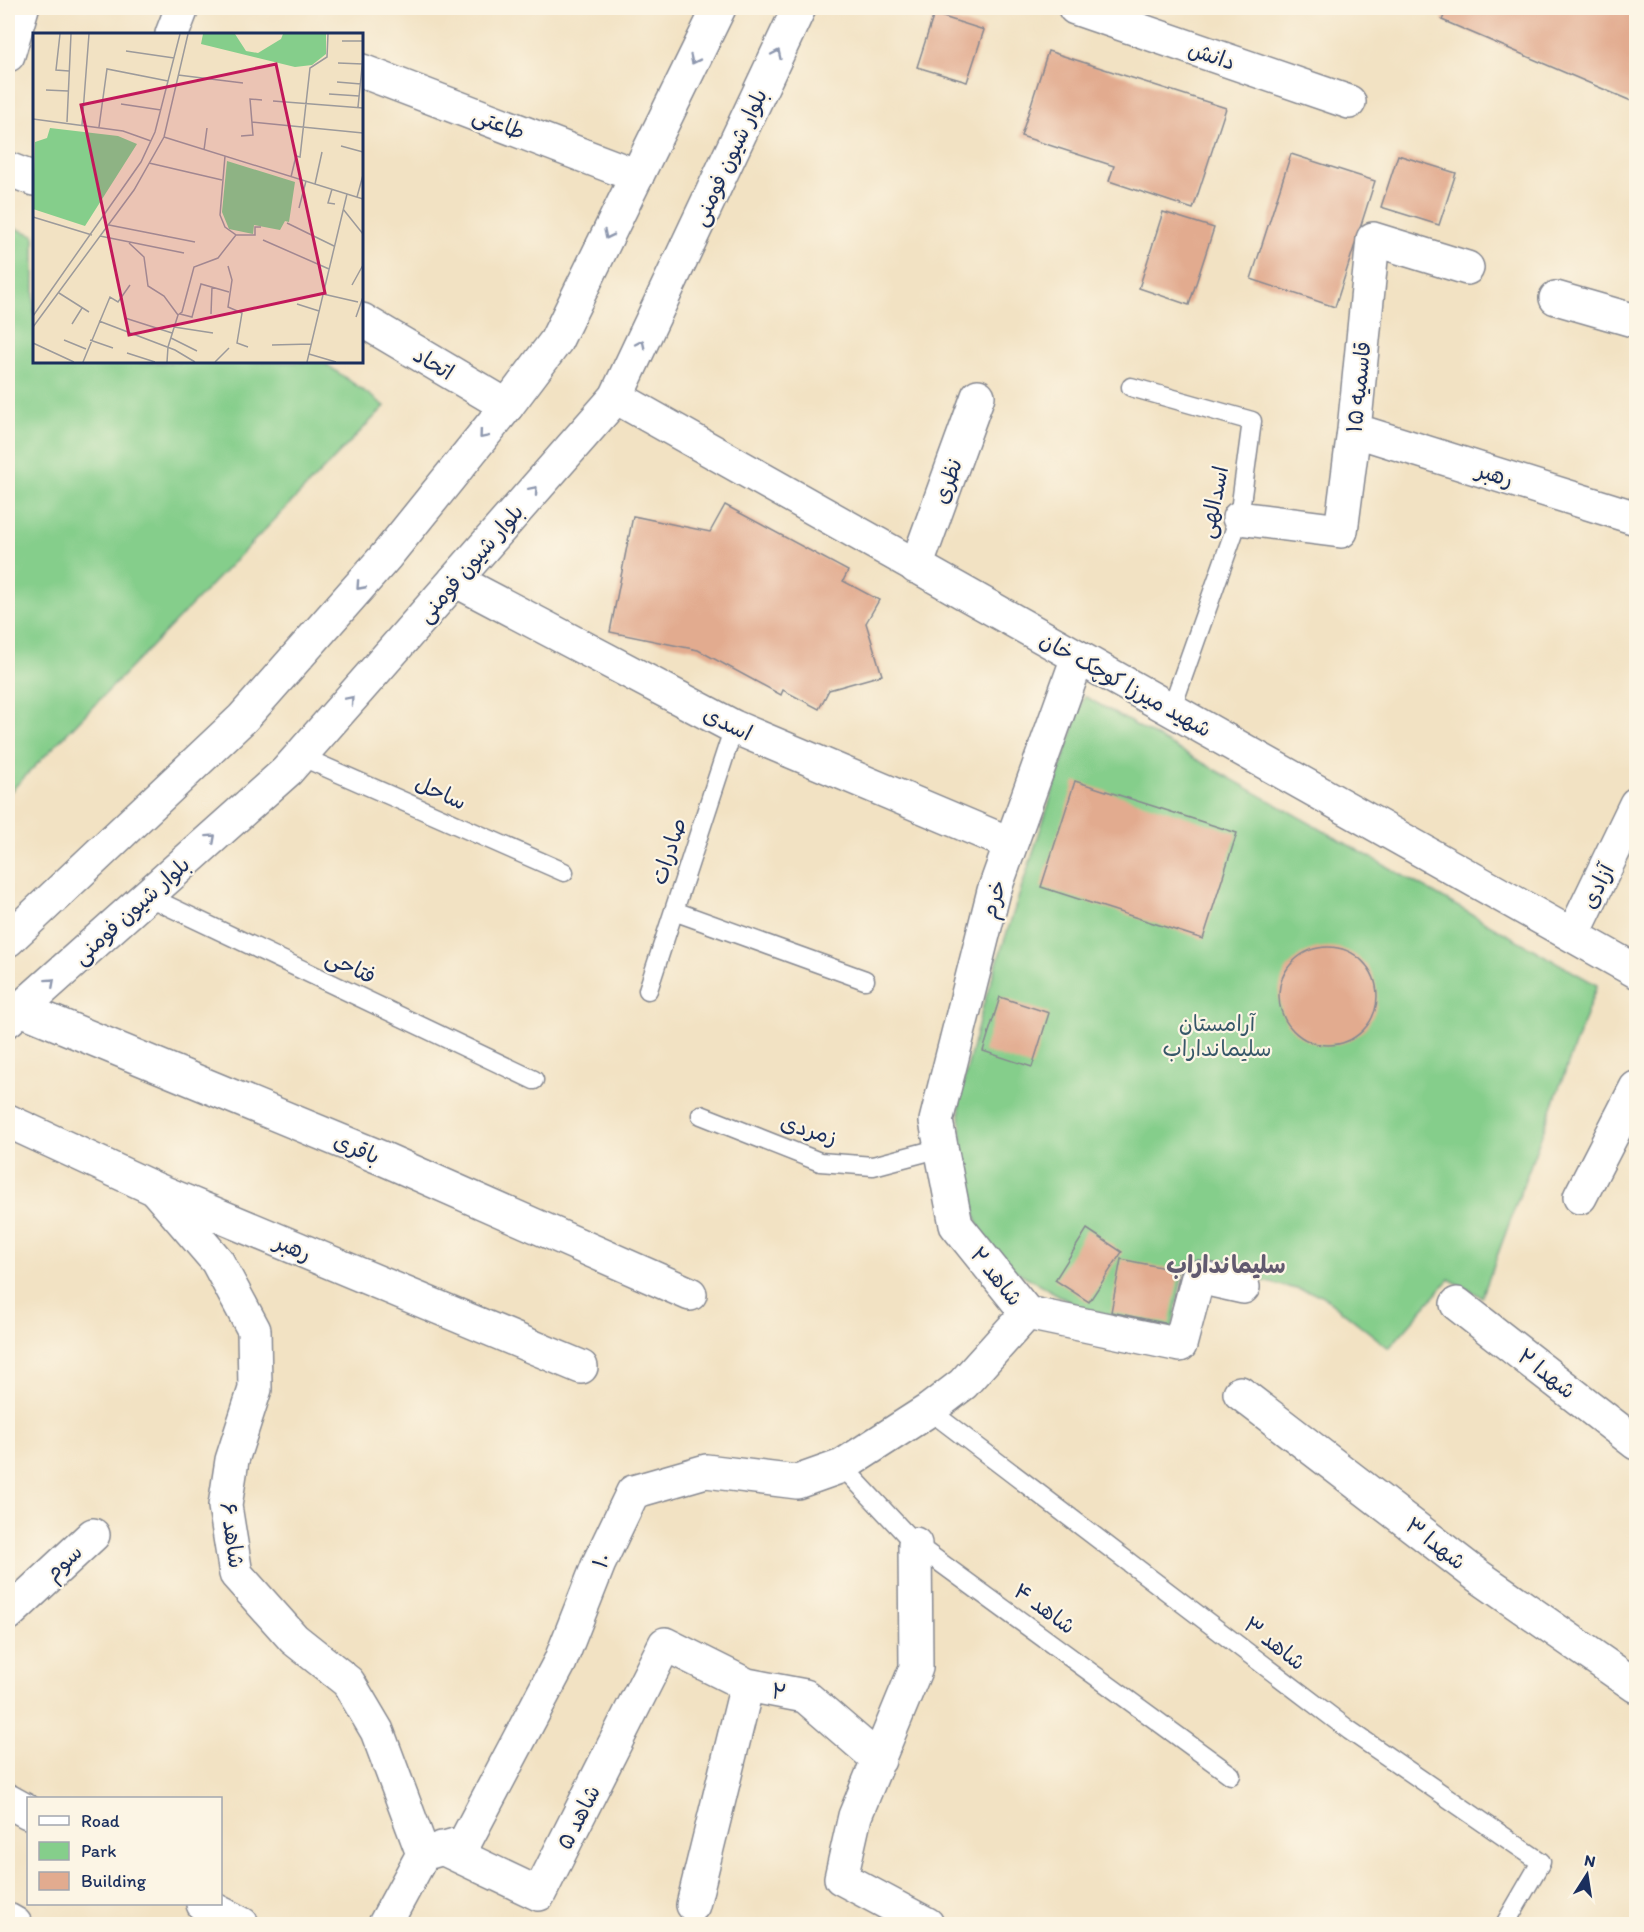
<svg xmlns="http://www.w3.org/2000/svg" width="1644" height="1932" font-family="Itim,'Playpen Sans Arabic',sans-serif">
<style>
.green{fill:#85ce8b;stroke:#507e74;stroke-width:1.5}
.building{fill:#e2ab8f}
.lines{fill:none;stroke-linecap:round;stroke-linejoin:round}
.service-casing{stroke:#868890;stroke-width:21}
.minor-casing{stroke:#868890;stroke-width:36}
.tertiary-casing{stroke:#868890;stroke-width:36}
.primary-casing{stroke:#868890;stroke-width:36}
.service{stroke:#fff;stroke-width:18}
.minor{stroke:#fff;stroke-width:33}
.tertiary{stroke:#fff;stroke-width:33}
.primary{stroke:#fff;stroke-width:33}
.oneway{stroke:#8d97ae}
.labels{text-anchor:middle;stroke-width:4.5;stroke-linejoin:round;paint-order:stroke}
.street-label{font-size:22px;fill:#1b2f5e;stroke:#fcf5e5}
.park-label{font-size:22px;fill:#365769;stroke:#fcf5e5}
.neighbourhood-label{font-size:24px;font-weight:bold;fill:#615a6f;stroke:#fcf5e5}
.inset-road{fill:none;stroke:#9c9a9b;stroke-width:1.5}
.view{fill:#c2185b;fill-opacity:0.15;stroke:#c2185b;stroke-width:3}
.inset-edge{fill:none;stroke:#1b2f5e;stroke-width:3}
</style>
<rect width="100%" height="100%" fill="#fcf5e5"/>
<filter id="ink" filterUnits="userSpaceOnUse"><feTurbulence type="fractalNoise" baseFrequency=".0167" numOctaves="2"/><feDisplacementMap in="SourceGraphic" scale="12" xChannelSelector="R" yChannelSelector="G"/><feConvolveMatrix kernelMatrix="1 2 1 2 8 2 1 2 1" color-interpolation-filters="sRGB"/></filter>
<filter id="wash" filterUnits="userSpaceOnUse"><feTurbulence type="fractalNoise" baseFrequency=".008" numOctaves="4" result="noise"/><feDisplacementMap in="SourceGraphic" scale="24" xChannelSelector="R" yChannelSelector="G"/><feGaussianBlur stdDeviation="1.35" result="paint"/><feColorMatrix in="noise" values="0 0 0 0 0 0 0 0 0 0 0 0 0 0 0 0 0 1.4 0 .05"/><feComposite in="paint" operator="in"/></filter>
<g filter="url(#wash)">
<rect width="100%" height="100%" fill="#f2e2c3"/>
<path class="green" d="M8,226L34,235V362H323L385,406L8,794Z
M1084,696L1597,985L1482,1297L1449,1279L1389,1348L1322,1295L1185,1263L1172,1329L1081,1308L986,1254L964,1171L959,1100L983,1006Z"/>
<g id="blocks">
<path class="building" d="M1448,8H1636V103L1442,20Z
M934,14L984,30L967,82L917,67Z
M1048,51L1226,108L1193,209L1109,181L1114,166L1021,136Z
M1291,154L1375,181L1335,307L1251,279Z
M1398,155L1456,173L1439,225L1381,207Z
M1163,212L1214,228L1189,305L1139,288Z
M725,505L848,571L843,581L879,600L866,623L882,675L829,690L819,709L783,690L781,695L698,650L610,632L633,516L710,532Z
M1075,781L1237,833L1203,939L1041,887Z
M1279 996a49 49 0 1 1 98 0a49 49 0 1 1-98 0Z
M1000,997L1049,1013L1032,1067L983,1051Z
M1087,1229L1122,1252L1089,1302L1055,1280Z
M1121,1259L1180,1271L1169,1324L1111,1312Z"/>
</g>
</g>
<g filter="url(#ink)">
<use href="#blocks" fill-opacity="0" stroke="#868890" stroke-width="1.5"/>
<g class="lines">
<defs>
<path id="service" d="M1131,387L1252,421L1239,518L1171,710
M300,756L564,872
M147,896L534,1080
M674,911L865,980
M648,990L734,727
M701,1115L820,1162L873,1166L941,1148
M929,1410L1349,1730L1541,1862L1505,1924
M842,1466L915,1544L1231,1775"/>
<path id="minor" d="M1075,8L1349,102
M172,34L182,8
M8,55L22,8
M362,71L637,176
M1556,298L1636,321
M1354,430L1636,518
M1239,518L1341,531L1354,430L1373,239L1467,268
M916,567L978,396
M455,580L734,727L1011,844
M1573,935L1636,804
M21,1009L384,1159L690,1294
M8,1121L155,1189L581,1367
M155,1189L217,1261L254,1330L255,1389L232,1460L225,1506L236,1574L294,1639L348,1682L377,1731L423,1854
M1580,1197L1636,1088
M1457,1304L1636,1443
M1027,1313L1180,1345L1198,1277L1243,1287
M1240,1393L1478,1576L1636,1686
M915,1544L916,1668L855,1816L841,1878L927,1924
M8,1614L93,1535
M8,1801L28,1812
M442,1848L539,1894L665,1644L747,1685L805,1696L879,1760
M203,1904L242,1924
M693,1905L747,1685
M8,1920L15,1924
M385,1924L423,1854L465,1842L560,1662L599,1563L633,1492L706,1471L797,1482L842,1466L929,1410L963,1384L1027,1313L956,1225L936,1121L994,891L1078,657"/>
<path id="tertiary" d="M8,169L34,179
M362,320L507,406
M616,397L1636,971"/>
<path id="primary" d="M8,940L243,718L387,555L507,406L556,341L719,8
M8,1020L287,771L616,397L799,8"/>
</defs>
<use href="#service" class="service-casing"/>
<use href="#minor" class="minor-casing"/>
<use href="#tertiary" class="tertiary-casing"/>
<use href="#primary" class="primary-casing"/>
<use href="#service" class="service"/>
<use href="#minor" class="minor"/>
<use href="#tertiary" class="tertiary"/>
<use href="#primary" class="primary"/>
</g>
<defs><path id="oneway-chevron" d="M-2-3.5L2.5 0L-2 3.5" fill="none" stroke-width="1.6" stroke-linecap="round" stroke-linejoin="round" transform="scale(1.5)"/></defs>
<g class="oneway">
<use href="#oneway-chevron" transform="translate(777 54) rotate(-65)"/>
<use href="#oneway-chevron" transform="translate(694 60) rotate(116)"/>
<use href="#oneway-chevron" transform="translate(608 235) rotate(116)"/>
<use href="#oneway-chevron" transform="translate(641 344) rotate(-65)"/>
<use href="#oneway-chevron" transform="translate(483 435) rotate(130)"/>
<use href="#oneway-chevron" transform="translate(534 490) rotate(-49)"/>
<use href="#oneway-chevron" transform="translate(360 586) rotate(132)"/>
<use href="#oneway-chevron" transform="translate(350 700) rotate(-49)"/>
<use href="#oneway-chevron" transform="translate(212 838) rotate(-42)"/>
<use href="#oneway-chevron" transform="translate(51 982) rotate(-42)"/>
</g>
</g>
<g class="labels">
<g class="street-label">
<text transform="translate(1212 55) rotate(19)" y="8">دانش</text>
<text transform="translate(499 123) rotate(21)" y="8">طاعتی</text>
<text transform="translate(729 157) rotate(-65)" y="8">بلوار شیون فومنی</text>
<text transform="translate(434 363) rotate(31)" y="8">اتحاد</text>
<text transform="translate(1358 387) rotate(-84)" y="8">قاسمیه ۱۵</text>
<text transform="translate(1495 474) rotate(17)" y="8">رهبر</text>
<text transform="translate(947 481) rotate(-70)" y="8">نظری</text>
<text transform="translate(1213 502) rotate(-78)" y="8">اسدالهی</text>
<text transform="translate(470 563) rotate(-49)" y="8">بلوار شیون فومنی</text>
<text transform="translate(1126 684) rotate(29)" y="8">شهید میرزا کوچک خان</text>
<text transform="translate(728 723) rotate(26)" y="8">اسدی</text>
<text transform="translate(441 792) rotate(24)" y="8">ساحل</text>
<text transform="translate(668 851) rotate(-72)" y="8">صادرات</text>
<text transform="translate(1597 886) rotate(-64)" y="8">آزادی</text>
<text transform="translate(993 899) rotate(-74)" y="8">خرم</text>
<text transform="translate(131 910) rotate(-42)" y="8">بلوار شیون فومنی</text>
<text transform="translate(351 966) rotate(25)" y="8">فتاحی</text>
<text transform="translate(809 1129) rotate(17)" y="8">زمردی</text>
<text transform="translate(357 1148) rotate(23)" y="8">باقری</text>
<text transform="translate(293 1247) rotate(23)" y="8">رهبر</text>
<text transform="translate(997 1276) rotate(51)" y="8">شاهد ۲</text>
<text transform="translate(1547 1373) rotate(38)" y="8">شهدا ۲</text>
<text transform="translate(233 1535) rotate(82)" y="8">شاهد ۶</text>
<text transform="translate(1436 1543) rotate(38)" y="8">شهدا ۳</text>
<text transform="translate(601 1560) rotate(-66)" y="8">۱۰</text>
<text transform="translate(63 1562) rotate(-43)" y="8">سوم</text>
<text transform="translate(1045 1608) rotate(36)" y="8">شاهد ۴</text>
<text transform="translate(1275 1643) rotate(38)" y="8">شاهد ۳</text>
<text transform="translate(779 1691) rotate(11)" y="8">۲</text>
<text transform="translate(578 1817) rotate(-63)" y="8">شاهد ۵</text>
</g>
<g class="park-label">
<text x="1217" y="1031">آرامستان<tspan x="1217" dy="25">سلیمانداراب</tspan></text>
</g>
<g class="neighbourhood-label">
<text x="1226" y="1273">سلیمانداراب</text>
</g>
</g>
<g transform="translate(33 33)">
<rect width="330" height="330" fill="#f2e2c3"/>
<path d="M170,1H202L213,18L225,20L248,6L250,1H293V21L279,32L262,34L168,11ZM17,95L85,103L104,111L52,193L0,176L2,109L14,105ZM194,128L262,149L256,189L252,188L247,197L221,192L220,201L196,196L189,179Z" fill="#85ce8b"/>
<path class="inset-road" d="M27,1L23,37L36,38M309,8H330M93,18L141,25M305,30L330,31M145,42L210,50M304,49L328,51M13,57L35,58M296,61L326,63M240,68L330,75M88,71L128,77M325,74L330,24M0,86L90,98L118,108M34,89L38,1M219,89L330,100M49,92L56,1M66,94L74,36L135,48M208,103L220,102L217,66L229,67M131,104L330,166M308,113L330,119M171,117L174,95M116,130L189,147M258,144L263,123L267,124L277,35L294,24L295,1M282,151L289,119M299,156L295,170L302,171M324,164L330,142M266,175L273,148M310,176L330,201M0,184L59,202M254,190L301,213M76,192L162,209M203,202H222V194H228M67,203L151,220M230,207L296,236M96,210L111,224L115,253L131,263L145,282M195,233L199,247L195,274L209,280L204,310L215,314M319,252L330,232M26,260L56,279M290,261L325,269M264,271L286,278M147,281L159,284L168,251L196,259M178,281L179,254M0,283L108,129L122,99L147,1M323,284L330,264M92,285L139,300M66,288L142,317L162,329M39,291L49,275M0,294L101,157L131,104L155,1M141,294L180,300M138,305L164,318M31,307L53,316M57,307L80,315M0,310L41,329M239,312L278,311M94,320L122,329M276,321L303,329M50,329L77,264L85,269L97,252M134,329L135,314L145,282L149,279L161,234L185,225L203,202L192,194L187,182L192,123M182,329L196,315M274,329L314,161"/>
<path class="view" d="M243,31L292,260L96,302L48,72Z"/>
<rect width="330" height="330" class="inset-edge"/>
</g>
<rect width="1644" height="1932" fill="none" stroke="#fcf5e5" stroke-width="30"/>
<rect x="27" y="1797" width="195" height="108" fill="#fcf5e5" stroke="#a2a6af" stroke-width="1.5"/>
<rect x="39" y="1816" width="30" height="9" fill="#ffffff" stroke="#a2a6af" stroke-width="1.5"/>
<text x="81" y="1827" font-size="18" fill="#1b2f5e">Road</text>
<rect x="39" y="1842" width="30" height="18" fill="#85ce8b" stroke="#a2a6af" stroke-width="1.5"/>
<text x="81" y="1857" font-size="18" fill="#1b2f5e">Park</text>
<rect x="39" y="1872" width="30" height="18" fill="#e2ab8f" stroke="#a2a6af" stroke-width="1.5"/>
<text x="81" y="1887" font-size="18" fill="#1b2f5e">Building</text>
<g transform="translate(1587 1875) rotate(12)" stroke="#fcf5e5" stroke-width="4.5" paint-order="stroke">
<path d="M0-4.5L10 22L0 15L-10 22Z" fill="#1b2f5e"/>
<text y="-9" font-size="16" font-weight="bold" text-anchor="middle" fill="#1b2f5e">N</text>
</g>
</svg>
